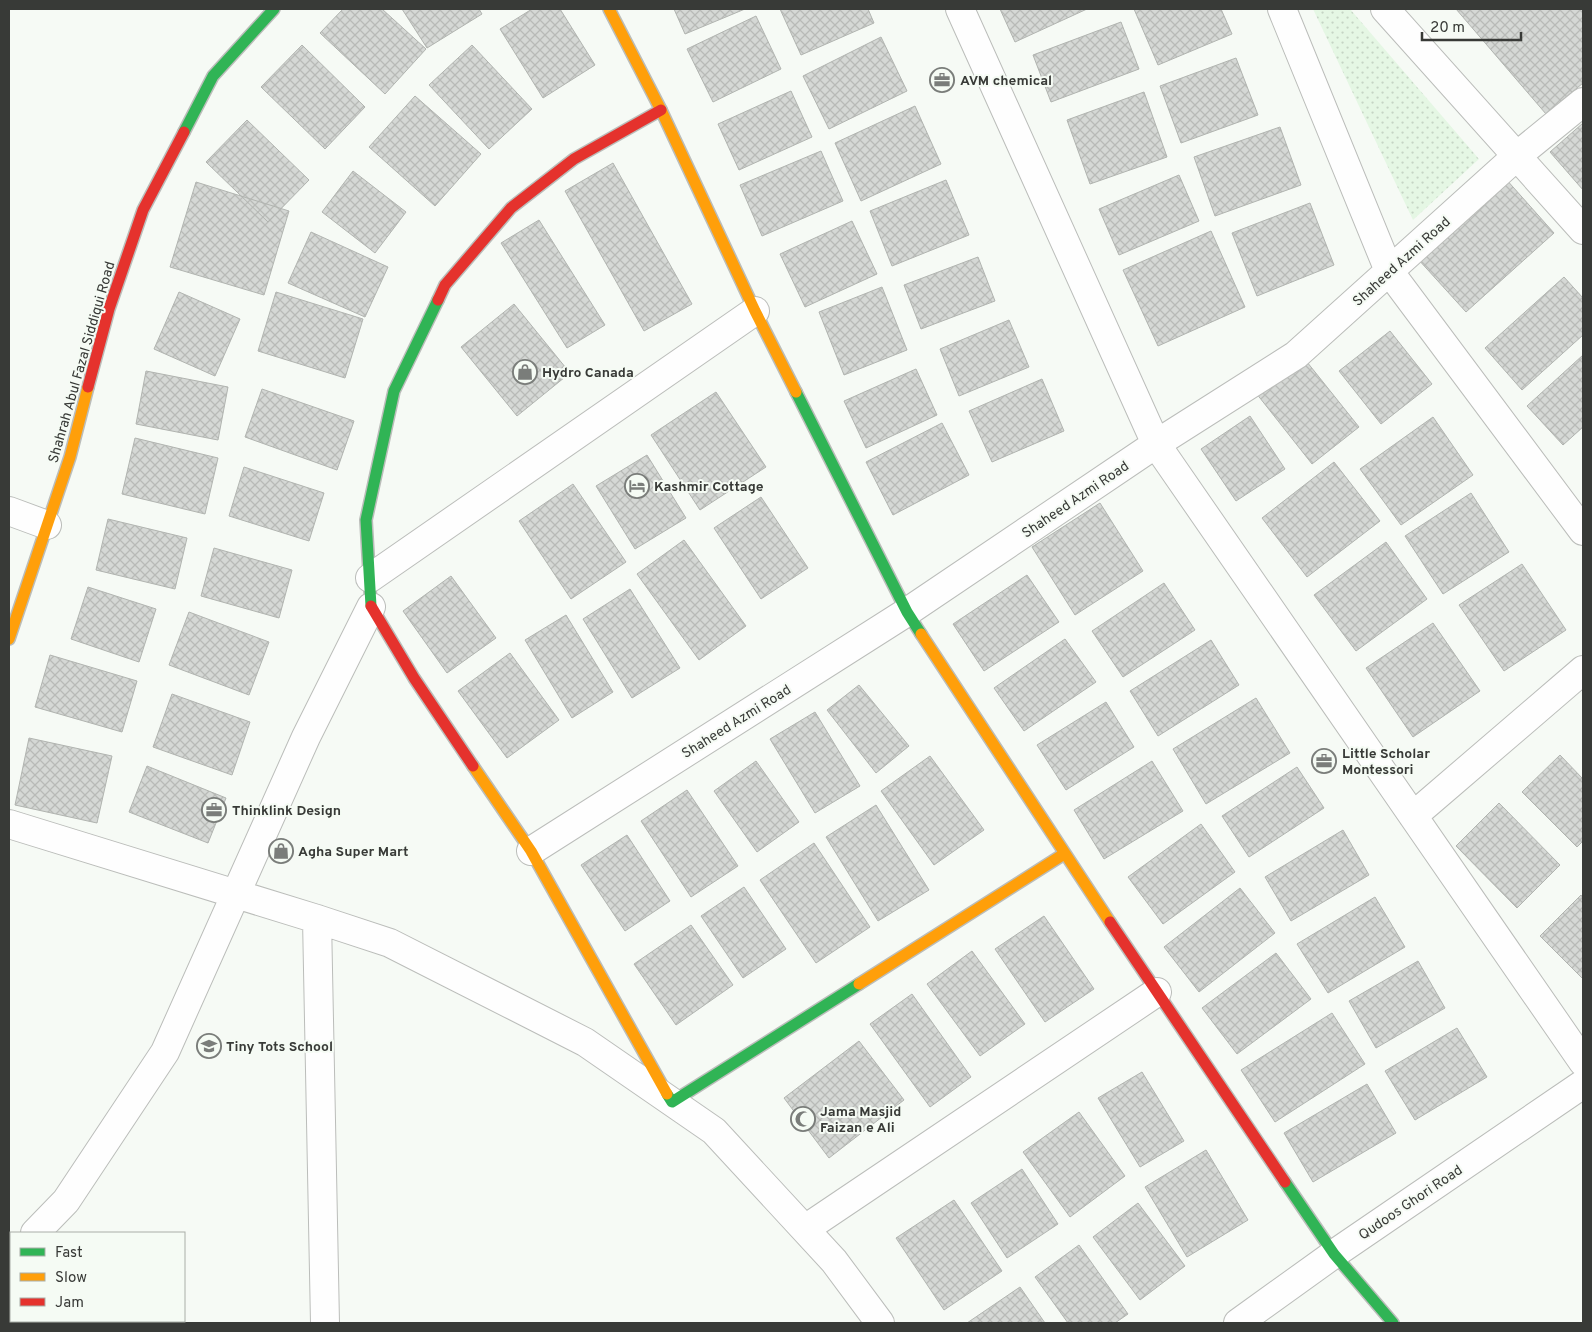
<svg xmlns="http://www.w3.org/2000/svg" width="1592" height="1332" font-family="Overpass,sans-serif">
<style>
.grass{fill:url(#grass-dots)}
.building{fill:url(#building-cross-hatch);stroke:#b1b4b0}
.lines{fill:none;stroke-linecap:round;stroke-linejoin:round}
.street-casing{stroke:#bbbdba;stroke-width:30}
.fast-casing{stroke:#bbbdba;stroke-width:14}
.slow-casing{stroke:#bbbdba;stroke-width:14}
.jam-casing{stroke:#bbbdba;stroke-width:14}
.street{stroke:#fefefe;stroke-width:28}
.fast{stroke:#30b455;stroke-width:11}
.slow{stroke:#ff9f0a;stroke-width:11}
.jam{stroke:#e5322d;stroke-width:11}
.labels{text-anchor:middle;stroke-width:4;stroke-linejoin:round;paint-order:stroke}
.poi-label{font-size:14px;font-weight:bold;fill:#383a37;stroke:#f5fbf4;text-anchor:start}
.street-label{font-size:14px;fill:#383a37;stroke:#f5fbf4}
</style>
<defs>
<pattern id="grass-dots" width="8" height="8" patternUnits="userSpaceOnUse" patternTransform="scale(1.25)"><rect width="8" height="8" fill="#e5f7e4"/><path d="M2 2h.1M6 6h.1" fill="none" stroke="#c5d4c4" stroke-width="1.8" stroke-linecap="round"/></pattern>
<pattern id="building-cross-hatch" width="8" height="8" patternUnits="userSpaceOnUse" patternTransform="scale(1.25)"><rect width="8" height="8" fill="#d5d8d5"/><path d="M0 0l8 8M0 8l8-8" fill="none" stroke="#b8bab7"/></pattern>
</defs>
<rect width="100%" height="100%" fill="#f6faf5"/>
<path class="grass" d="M1313,9H1350L1479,159L1413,220Z"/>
<path class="building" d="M343,9H382L426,49L385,94L320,33Z
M402,9H479L482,14L427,48Z
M532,9H560L595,65L543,98L500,29Z
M674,9H745L685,34Z
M780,9H868L874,23L801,55Z
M1000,9H1087L1015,42Z
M1134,9H1221L1232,34L1158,65Z
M1456,9H1583V83L1546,114Z
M756,16L781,69L713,102L687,49Z
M1121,22L1139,69L1051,102L1033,55Z
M881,37L907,91L829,129L803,76Z
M302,45L365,107L325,149L261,87Z
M472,45L532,109L489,149L429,85Z
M1236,58L1258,115L1181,143L1160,86Z
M791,91L812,137L739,170L718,124Z
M1144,92L1167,157L1090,184L1067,120Z
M415,96L481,154L435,206L369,147Z
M915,106L941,164L861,201L835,143Z
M247,120L309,180L268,222L206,162Z
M1583,123V190L1550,152Z
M1280,127L1301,185L1215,216L1194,157Z
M821,151L843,201L762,236L740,185Z
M613,163L692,304L644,331L565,191Z
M353,171L406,212L375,253L322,212Z
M1179,175L1199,221L1119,255L1099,209Z
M1505,178L1554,233L1466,312L1417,258Z
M946,180L969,235L892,266L870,211Z
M196,182L289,211L264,295L170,267Z
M1310,203L1334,265L1257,296L1232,233Z
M539,220L605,325L567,348L501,243Z
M852,221L877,274L805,307L780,254Z
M1211,231L1245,307L1158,346L1123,270Z
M311,232L388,267L365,317L288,283Z
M978,257L995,301L921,329L904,285Z
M1564,277L1583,298V335L1522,390L1485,348Z
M882,287L907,350L844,375L819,312Z
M179,292L240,319L215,376L154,349Z
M276,292L363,319L345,378L258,351Z
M514,304L570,373L517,416L461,347Z
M1009,320L1029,367L959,396L940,349Z
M1390,331L1432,384L1381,424L1339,371Z
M1583,355V427L1563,445L1527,406Z
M1303,357L1359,427L1312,464L1256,393Z
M916,369L937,415L866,448L844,401Z
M146,371L228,387L218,440L136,424Z
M1042,379L1064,431L992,462L969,411Z
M262,389L354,421L337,470L245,437Z
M716,392L766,467L700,510L651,435Z
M1250,416L1285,469L1236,501L1201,449Z
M1433,417L1473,475L1401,525L1360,469Z
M942,423L969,475L893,515L866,462Z
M135,438L218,458L205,514L122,494Z
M647,455L686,518L635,549L596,486Z
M1334,462L1380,521L1307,577L1262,518Z
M244,467L324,493L309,541L229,516Z
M573,484L626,562L571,599L519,521Z
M1471,493L1509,552L1443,594L1405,536Z
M761,497L808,568L761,599L714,528Z
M1100,503L1143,571L1075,615L1032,547Z
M108,519L187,538L175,589L96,570Z
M684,540L746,626L699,660L637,574Z
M1386,542L1427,599L1356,651L1314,595Z
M214,548L292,570L279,618L201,596Z
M1522,564L1566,630L1504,671L1459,605Z
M1027,575L1059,622L984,671L953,624Z
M451,576L496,638L447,673L403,611Z
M1164,583L1195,630L1123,677L1092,631Z
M88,587L156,609L139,662L71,639Z
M630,589L680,668L632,698L583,619Z
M189,612L269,642L249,695L169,665Z
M566,615L613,692L572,718L525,640Z
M1433,623L1480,691L1413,737L1366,668Z
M1065,639L1096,682L1024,731L994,688Z
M1211,640L1239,685L1158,736L1130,691Z
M510,653L559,720L507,758L458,691Z
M50,655L137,681L122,732L35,707Z
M859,685L909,746L876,773L827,710Z
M172,694L250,722L232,775L153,747Z
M1256,698L1290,753L1206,804L1173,749Z
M1106,702L1134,747L1066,790L1037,745Z
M815,712L860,786L815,813L770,739Z
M29,738L112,756L97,823L15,805Z
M1560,755L1583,779V841L1577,847L1522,792Z
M930,756L984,830L934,865L881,791Z
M756,761L799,822L757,852L714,791Z
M1152,761L1183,811L1104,859L1074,810Z
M147,766L226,798L208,843L129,812Z
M1297,767L1324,808L1249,857L1222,816Z
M687,790L738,866L691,897L641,821Z
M1499,803L1560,865L1517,908L1456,846Z
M876,805L929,890L878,921L826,837Z
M1201,824L1235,872L1163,924L1128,877Z
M1343,830L1369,875L1291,921L1265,877Z
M627,835L670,901L625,931L581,865Z
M814,843L870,927L816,963L760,880Z
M744,887L786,949L743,978L701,916Z
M1240,888L1275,933L1199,992L1164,947Z
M1581,895L1583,898V979L1540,936Z
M1375,897L1405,947L1328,993L1297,944Z
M1044,916L1094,989L1045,1022L995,949Z
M691,925L733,985L676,1025L634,964Z
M972,951L1025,1024L980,1056L927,984Z
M1276,953L1311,999L1237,1054L1202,1008Z
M1418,961L1445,1008L1376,1048L1349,1001Z
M912,994L971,1077L930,1107L870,1024Z
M1332,1013L1365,1064L1275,1122L1241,1070Z
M1457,1028L1487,1077L1415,1120L1385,1071Z
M859,1041L904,1100L829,1158L784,1098Z
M1142,1072L1184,1141L1140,1167L1098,1098Z
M1367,1084L1396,1133L1313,1182L1284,1133Z
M1079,1112L1125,1176L1070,1217L1023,1152Z
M1206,1150L1248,1220L1187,1257L1145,1187Z
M1022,1169L1058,1224L1007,1258L971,1203Z
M954,1200L1002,1271L944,1310L896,1238Z
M1138,1203L1185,1266L1140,1300L1093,1237Z
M1079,1245L1128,1314L1115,1323H1068L1035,1277Z
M1020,1287L1045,1323H967Z"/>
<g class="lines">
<defs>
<path id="street" d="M960,9L1156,444L1583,1062
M1282,9L1389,271L1583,531
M1385,9L1583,230
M9,511L47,525
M370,578L755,311
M1413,816L1583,670
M9,824L317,919L390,943L585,1042L714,1131L834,1261L880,1323
M531,851L907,612L1156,444L1296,355L1518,155L1583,102
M317,919L325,1323
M805,1229L1157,992
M35,1233L66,1201L165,1052L306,737L371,607
M9,1260L11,1258
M1238,1323L1334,1254L1583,1084"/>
<path id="fast" d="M184,132L213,76L274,9
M796,392L907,612L921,634
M371,606L366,520L394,391L438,300
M667,1094L672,1102L859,984
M1285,1182L1334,1254L1393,1323"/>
<path id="slow" d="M609,9L661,110L755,311L796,392
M921,634L1110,922
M9,639L70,457L88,387
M473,766L531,851L667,1094
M859,984L1064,854"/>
<path id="jam" d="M438,300L445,285L511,208L574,159L661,110
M88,387L109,309L143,210L184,132
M371,606L414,678L473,766
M1110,922L1285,1182"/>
</defs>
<use href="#street" class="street-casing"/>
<use href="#fast" class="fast-casing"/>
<use href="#slow" class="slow-casing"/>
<use href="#jam" class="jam-casing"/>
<use href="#street" class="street"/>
<use href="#fast" class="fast"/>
<use href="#slow" class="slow"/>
<use href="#jam" class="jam"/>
</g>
<defs>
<symbol id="office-ring" viewBox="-11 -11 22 22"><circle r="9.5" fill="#f5fbf4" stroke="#7a7d7a" stroke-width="1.5"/><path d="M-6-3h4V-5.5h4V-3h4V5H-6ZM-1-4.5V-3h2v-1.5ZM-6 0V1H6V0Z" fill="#7a7d7a"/></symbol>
<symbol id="shop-ring" viewBox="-11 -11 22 22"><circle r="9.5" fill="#f5fbf4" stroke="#7a7d7a" stroke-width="1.5"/><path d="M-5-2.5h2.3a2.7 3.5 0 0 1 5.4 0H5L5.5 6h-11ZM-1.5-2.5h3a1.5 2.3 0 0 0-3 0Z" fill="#7a7d7a"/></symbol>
<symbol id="hotel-ring" viewBox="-11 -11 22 22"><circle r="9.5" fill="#f5fbf4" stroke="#7a7d7a" stroke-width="1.5"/><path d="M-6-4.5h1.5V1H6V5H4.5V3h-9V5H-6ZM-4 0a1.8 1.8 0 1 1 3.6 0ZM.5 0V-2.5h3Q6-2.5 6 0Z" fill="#7a7d7a"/></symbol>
<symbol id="school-ring" viewBox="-11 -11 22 22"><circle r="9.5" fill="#f5fbf4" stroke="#7a7d7a" stroke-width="1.5"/><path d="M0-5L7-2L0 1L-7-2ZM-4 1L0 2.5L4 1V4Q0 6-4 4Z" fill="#7a7d7a"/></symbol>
<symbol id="mosque-ring" viewBox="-11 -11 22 22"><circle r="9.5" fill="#f5fbf4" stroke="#7a7d7a" stroke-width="1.5"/><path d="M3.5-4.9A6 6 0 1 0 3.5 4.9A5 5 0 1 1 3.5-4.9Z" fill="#7a7d7a"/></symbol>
</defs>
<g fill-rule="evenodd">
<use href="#office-ring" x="928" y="66" width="28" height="28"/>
<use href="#shop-ring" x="511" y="358" width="28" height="28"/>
<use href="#hotel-ring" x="623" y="472" width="28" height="28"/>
<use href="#office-ring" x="1310" y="747" width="28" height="28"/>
<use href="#office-ring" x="200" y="796" width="28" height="28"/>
<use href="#shop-ring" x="267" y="837" width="28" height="28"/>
<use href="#school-ring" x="195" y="1032" width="28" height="28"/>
<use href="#mosque-ring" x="789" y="1105" width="28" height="28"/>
</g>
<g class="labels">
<g class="poi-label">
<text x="960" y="85">AVM chemical</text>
<text x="542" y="377">Hydro Canada</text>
<text x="654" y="491">Kashmir Cottage</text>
<text x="1342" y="758">Little Scholar<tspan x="1342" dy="16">Montessori</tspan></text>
<text x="232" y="815">Thinklink Design</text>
<text x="298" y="856">Agha Super Mart</text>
<text x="226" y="1051">Tiny Tots School</text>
<text x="820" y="1116">Jama Masjid<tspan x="820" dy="16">Faizan e Ali</tspan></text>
</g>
<g class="street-label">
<text transform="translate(1401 261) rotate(-42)" y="5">Shaheed Azmi Road</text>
<text transform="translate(81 362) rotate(-74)" y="5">Shahrah Abul Fazal Siddiqui Road</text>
<text transform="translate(1075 499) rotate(-34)" y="5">Shaheed Azmi Road</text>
<text transform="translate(736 721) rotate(-32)" y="5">Shaheed Azmi Road</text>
<text transform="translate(1410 1202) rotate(-34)" y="5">Qudoos Ghori Road</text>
</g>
</g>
<rect width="1592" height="1332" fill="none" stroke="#383a37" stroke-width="20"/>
<rect x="10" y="1232" width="175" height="90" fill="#f5fbf4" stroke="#a9aea8"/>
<rect x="20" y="1248" width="25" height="8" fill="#30b455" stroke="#a9aea8"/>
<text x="55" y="1257" font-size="15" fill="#383a37">Fast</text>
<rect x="20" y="1273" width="25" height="8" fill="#ff9f0a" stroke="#a9aea8"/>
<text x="55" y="1282" font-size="15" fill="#383a37">Slow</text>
<rect x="20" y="1298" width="25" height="8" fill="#e5322d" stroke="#a9aea8"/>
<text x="55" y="1307" font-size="15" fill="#383a37">Jam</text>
<path d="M1422 32v8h99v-8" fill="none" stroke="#383a37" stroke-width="2.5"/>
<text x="1430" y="32" font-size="15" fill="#383a37" stroke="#f5fbf4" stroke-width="4" paint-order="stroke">20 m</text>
</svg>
